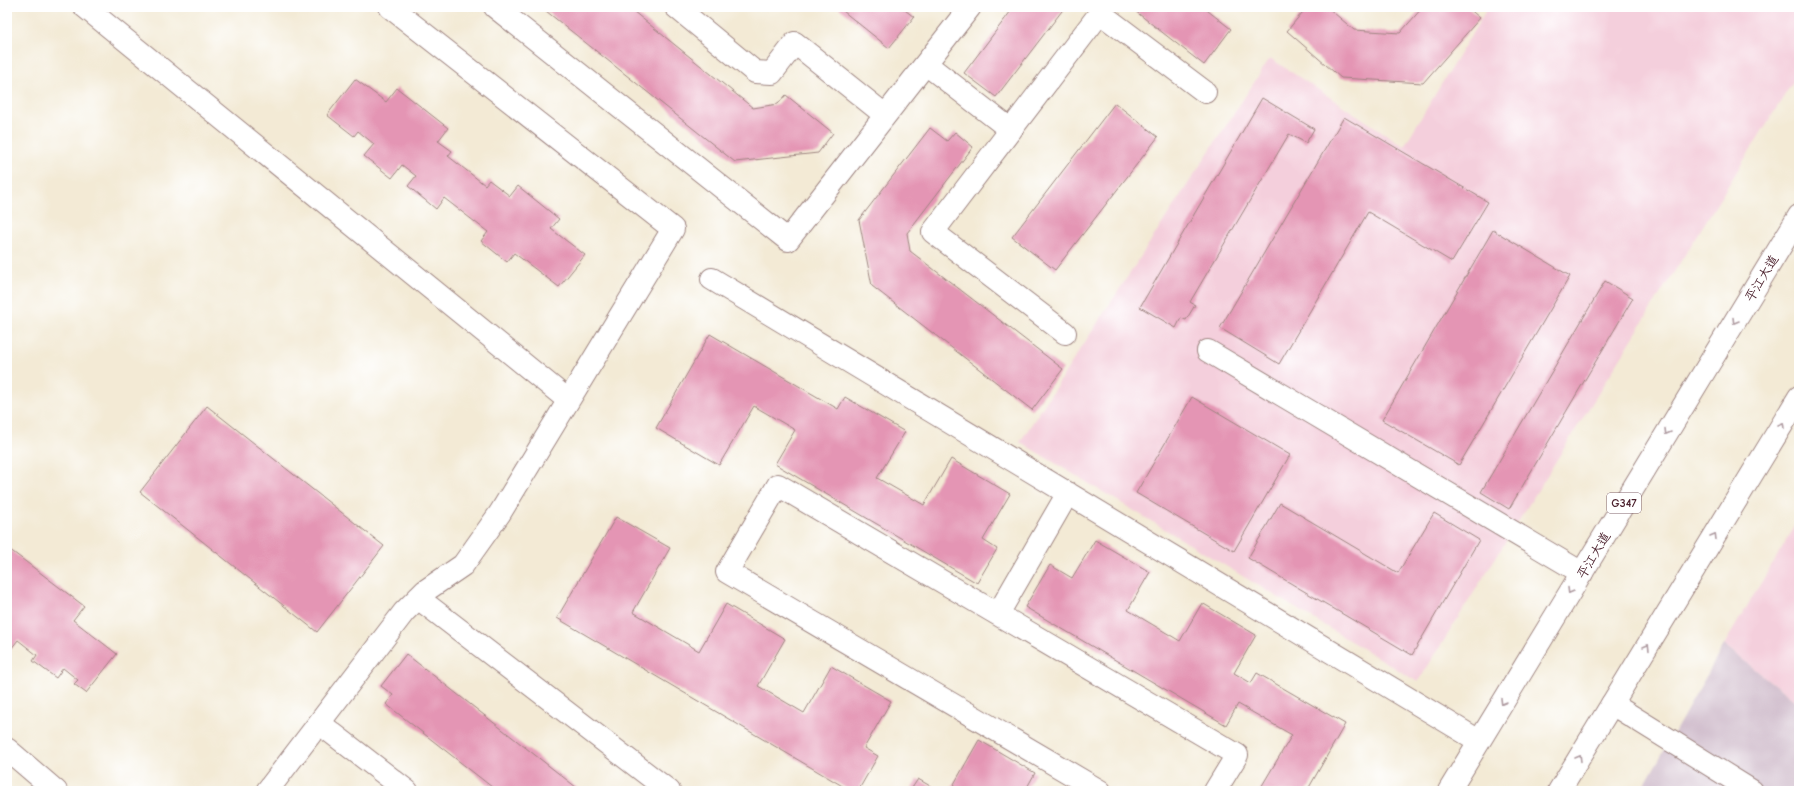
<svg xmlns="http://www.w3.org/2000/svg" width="1806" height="798" font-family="'Comic Neue','LXGW WenKai TC',sans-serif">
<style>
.built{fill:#f4cfdc}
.industrial{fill:#d0bdcc}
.building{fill:#e495b4}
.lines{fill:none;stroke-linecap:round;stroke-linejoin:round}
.minor-casing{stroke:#9e8480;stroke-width:24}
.highway-casing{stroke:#9e8480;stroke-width:24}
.minor{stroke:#fff;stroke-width:22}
.highway{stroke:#fff;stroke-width:22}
.oneway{stroke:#ae9aa0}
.labels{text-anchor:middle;stroke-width:4;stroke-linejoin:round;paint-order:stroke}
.shield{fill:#fff;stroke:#80626b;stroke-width:1}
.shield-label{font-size:12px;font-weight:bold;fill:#4a1f2b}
.street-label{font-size:13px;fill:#4a1f2b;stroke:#fff}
</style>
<rect width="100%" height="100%" fill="#fff"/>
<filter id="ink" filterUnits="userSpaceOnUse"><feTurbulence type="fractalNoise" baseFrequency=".025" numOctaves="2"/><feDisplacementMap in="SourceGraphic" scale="8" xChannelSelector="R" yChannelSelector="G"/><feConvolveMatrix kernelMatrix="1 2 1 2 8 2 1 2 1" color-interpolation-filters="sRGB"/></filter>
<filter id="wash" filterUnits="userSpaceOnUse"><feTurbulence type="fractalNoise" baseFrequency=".012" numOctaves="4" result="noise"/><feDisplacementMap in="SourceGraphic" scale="16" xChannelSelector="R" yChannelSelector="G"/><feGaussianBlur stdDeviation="0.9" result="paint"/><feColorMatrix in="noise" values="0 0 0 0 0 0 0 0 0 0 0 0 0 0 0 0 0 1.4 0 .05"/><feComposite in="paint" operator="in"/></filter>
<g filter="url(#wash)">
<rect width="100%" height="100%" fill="#f3ead5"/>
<path class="built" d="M1488,7H1799V72L1418,682L1020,442L1270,58L1404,146Z
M1799,519V704L1724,645Z"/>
<path class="industrial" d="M1724,645L1799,704V791H1641Z"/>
<g id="blocks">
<path class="building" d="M541,7H628L753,108L778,104L786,95L833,133L818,153L735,162Z
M838,7H901L914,17L889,48Z
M1014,7H1065L996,97L964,73Z
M1130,7H1203L1231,29L1204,65Z
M1307,7H1327L1354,30L1400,33L1423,7H1467L1480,18L1423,83L1341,78L1287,31Z
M355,79L386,102L397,88L448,128L438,141L452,151L448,156L485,185L489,180L510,196L518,186L559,219L551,229L585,255L559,287L514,253L507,262L481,241L488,232L444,198L436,209L408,186L416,176L402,165L392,178L364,156L374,144L358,131L354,136L327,115Z
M1262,98L1314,129L1306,143L1289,134L1190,302L1195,305L1186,320L1181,318L1176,328L1140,307Z
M1115,103L1158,137L1055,270L1012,237Z
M1344,117L1488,202L1452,262L1368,212L1279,364L1220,328Z
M930,128L947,141L955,132L973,147L907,233L910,251L1063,369L1032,410L872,286L859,220Z
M1493,230L1570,276L1459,465L1382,420Z
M1605,281L1633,298L1509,509L1481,492Z
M710,334L838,409L845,397L905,432L877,478L924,505L951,459L1010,494L983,540L997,549L977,583L775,464L795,430L754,406L719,465L656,428Z
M1192,397L1290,455L1234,551L1136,493Z
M207,406L384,546L317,632L140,492Z
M1280,503L1398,573L1434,513L1479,540L1412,655L1248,558Z
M616,517L670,548L633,612L699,651L726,604L785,639L758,686L804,713L831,666L891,701L864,748L878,756L858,791H851L557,618Z
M1095,540L1150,572L1128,610L1180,641L1202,603L1256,635L1234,673L1251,683L1257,673L1345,724L1307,791H1263L1260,789L1292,735L1238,704L1226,725L1025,607L1050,565L1072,578Z
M9,549L84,606L73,620L117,654L86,693L74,684L78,680L63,668L56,678L33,661L37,655L18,640L7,654V552Z
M406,654L581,791H497L386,704L393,695L381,686Z
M979,740L1035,773L1025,791H950Z
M918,779L939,791H910Z"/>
</g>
</g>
<g filter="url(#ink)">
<use href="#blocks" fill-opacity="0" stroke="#9e8480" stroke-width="1"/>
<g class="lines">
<defs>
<path id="minor" d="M85,7L568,400
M495,7L788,240L970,7
M676,7L755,72L772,73L795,43L885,115
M926,64L1011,130
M712,279L1479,741
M1065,333L933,232L1100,13L1205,92
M1208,351L1582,573
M418,598L669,791
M998,614L1068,493
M1612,704L1752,791
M319,723L407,791
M7,749L56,791
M267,791L404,612L425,591L463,565L500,513L673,229L390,7
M1100,791L727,572L778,485L1237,755L1215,791"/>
<path id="highway" d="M1449,791L1799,216
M1559,791L1799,397"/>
</defs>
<use href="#minor" class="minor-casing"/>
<use href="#highway" class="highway-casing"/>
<use href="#minor" class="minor"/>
<use href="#highway" class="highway"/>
</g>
<defs><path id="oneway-chevron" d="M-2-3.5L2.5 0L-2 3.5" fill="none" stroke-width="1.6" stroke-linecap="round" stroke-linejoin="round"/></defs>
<g class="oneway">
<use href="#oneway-chevron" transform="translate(1735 321) rotate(121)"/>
<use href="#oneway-chevron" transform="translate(1782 425) rotate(-59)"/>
<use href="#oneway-chevron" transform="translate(1667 432) rotate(121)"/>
<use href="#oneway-chevron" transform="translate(1714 536) rotate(-59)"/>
<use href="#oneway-chevron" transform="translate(1570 591) rotate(121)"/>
<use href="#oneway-chevron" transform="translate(1647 647) rotate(-59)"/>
<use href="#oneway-chevron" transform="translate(1503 702) rotate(121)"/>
<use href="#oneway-chevron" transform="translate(1579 758) rotate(-59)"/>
</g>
</g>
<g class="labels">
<rect class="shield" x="1607" y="493" width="34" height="20" rx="3"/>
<g class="shield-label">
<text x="1624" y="507">G347</text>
</g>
<g class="street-label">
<text transform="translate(1761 278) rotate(-59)" y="5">平江大道</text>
<text transform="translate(1593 555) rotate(-59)" y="5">平江大道</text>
</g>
</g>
<rect width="1806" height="798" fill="none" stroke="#fff" stroke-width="24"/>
</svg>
